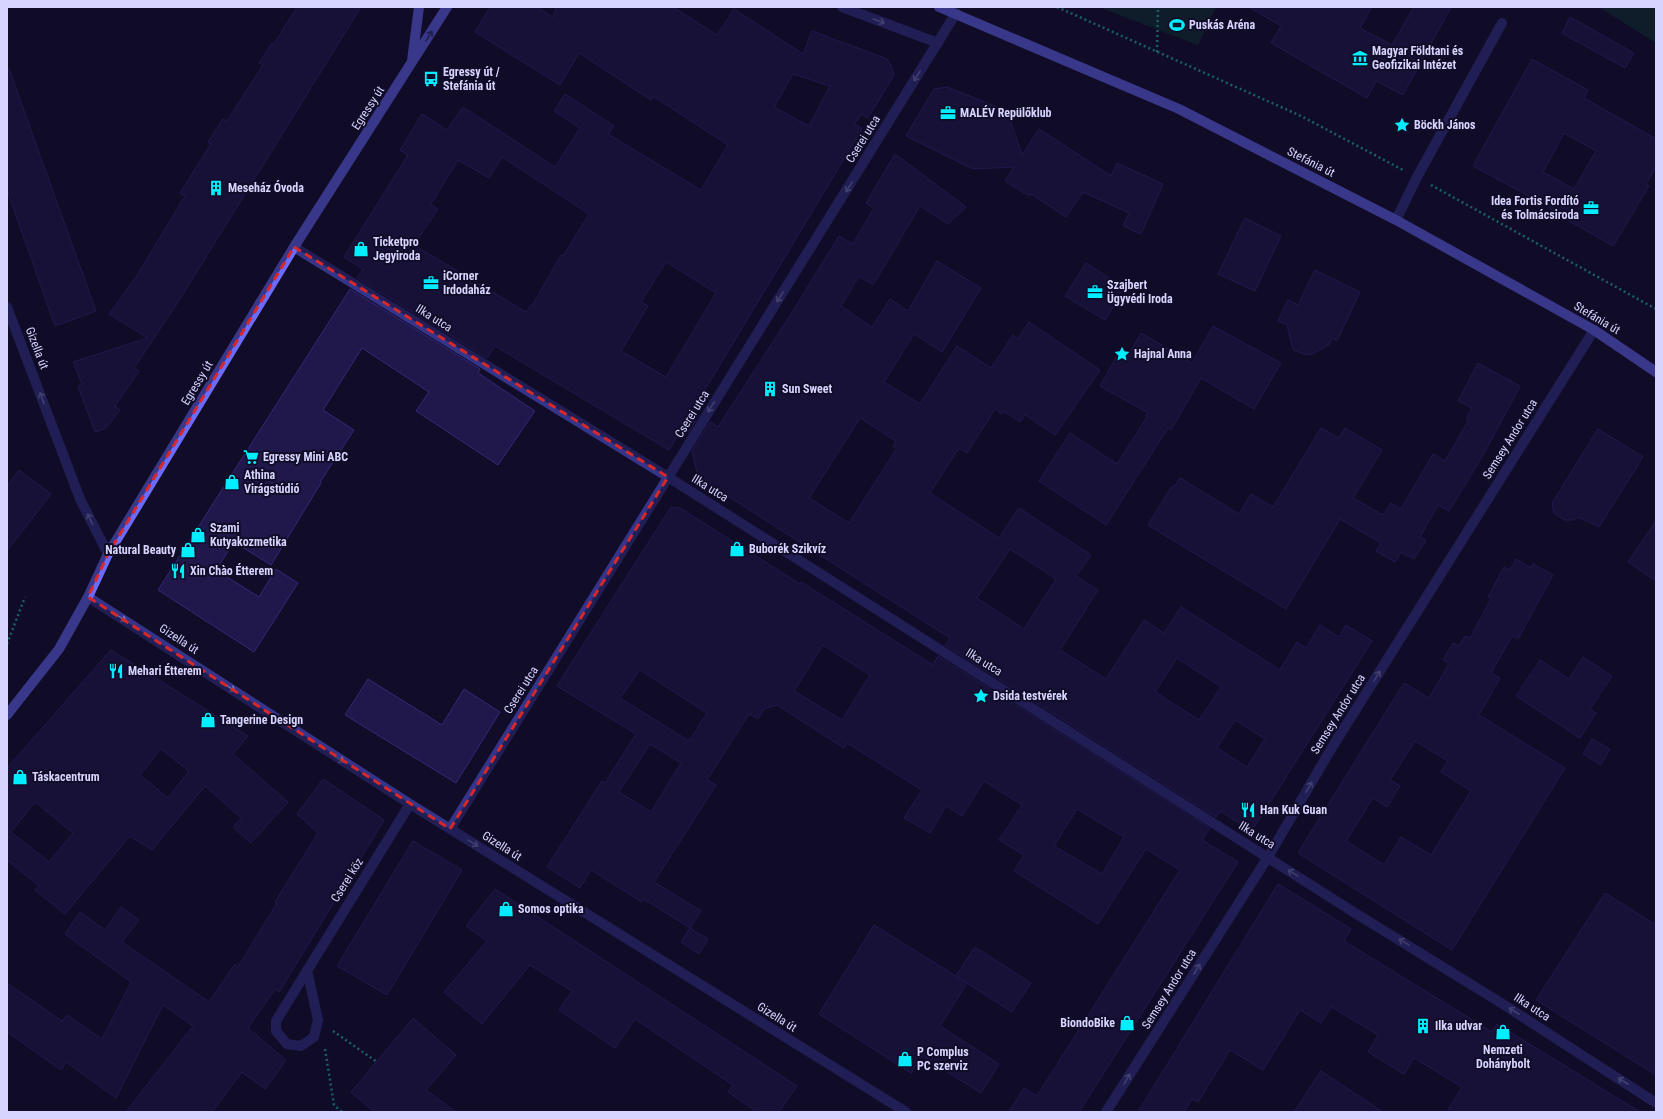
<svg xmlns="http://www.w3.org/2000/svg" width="1663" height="1119" font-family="'Roboto Condensed',sans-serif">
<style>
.green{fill:#0f3230}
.building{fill:#20174a;stroke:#342779;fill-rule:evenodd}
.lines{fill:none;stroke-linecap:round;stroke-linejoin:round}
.path{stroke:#23c3b4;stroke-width:2.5;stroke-dasharray:2 3;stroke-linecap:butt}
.lane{stroke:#34348b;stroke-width:10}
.street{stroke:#34348b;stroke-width:10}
.secondary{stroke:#6b6cff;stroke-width:10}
.oneway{stroke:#7d7cbf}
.oneway2{stroke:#35337e}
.marked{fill:none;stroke:#d62828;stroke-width:3;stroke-dasharray:8 5;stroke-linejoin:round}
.labels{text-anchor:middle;stroke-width:4;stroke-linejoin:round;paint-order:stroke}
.poi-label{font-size:12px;font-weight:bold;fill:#d7d4ff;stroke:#110d28;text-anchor:start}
.street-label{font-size:12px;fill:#d7d4ff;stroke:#110d28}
</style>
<rect width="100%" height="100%" fill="#110d28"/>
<path class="green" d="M1099,7H1216L1198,45Z
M1599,7H1656V43Z"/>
<path class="building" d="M297,7H361L178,302L134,368L139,371L115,406L120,410L106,428L95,432L78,386L82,384L73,362L148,338L109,314L136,277L185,196L180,193L211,144L208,142L223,119L227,121L263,65L259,63L272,43L274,44Z
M490,7H536L553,17L556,7H673L717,35L734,9L803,54L812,31L887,59L891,66L894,75L891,80L868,118L861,114L855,124L862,129L692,411L699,415L688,433L685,423L669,450L495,346L487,358L357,278L363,269L344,257L408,155L400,150L422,114L447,130L463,107L555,167L580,128L554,111L565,94L614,126L608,134L701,190L728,145L653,96L651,100L579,53L560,85L475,32ZM793,74L830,86L809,126L774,107ZM502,157L589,214L563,256L561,255L532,306L531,305L526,312L414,245L438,209L431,204L458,160L489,178ZM666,262L716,293L666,377L621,351L648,306L641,302Z
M1249,7H1372L1360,28L1392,45L1414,7H1451L1403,95L1376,81L1367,98L1271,43L1281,26Z
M1570,17L1634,53L1625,68L1562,33Z
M1532,59L1588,90L1584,98L1656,139V167L1646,184L1649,186L1613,246L1550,210L1551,208L1473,166ZM1564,133L1596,151L1574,189L1543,172Z
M7,69H9L96,311L55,326L7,190Z
M947,87L1007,111L1022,155L1039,129L1111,176L1117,163L1163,184L1141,234L1123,226L1129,213L1083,192L1066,217L1031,194L1029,196L1005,181L1014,167L973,169L906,136L934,89Z
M895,154L966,207L948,224L920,206L873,285L859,276L841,306L872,327L890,299L908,311L937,261L981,288L942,352L914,334L884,382L920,404L957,346L991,368L1013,335L1018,339L1029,322L1100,370L1055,435L1025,415L1020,422L1004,411L1002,414L995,409L967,453L959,448L930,493L999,538L1019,508L1091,555L1076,576L1098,590L1060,650L1106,679L1144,620L1164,633L1181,607L1280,670L1297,642L1306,648L1320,625L1339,637L1346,625L1372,641L1255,826L1247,828L1220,811L1216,817L945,645L950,638L698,477L692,451L710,422L718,427L793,311L839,236L853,244L874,208L866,203ZM860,418L896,441L893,446L897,448L849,523L809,498ZM1010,549L1056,579L1024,629L977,598ZM1177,658L1221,687L1199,720L1155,692ZM1235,720L1265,739L1247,767L1217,748Z
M1245,218L1281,236L1255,291L1218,274Z
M1086,263L1125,288L1105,320L1065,296Z
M1315,270L1360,292L1337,341L1332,338L1329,345L1312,354L1307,355L1293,350L1287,325L1278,321L1288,300L1298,305Z
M350,289L480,369L478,373L535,411L498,465L416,411L429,392L362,348L323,410L354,430L320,482L321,483L271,565L234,542L216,570L259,597L276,569L298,583L254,652L158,590Z
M1213,326L1281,363L1254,409L1201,378L1171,430L1168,428L1106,525L1039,481L1070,433L1117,464L1147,417L1146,416L1148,413L1100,386L1120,351L1128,356L1141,333L1192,363Z
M1478,363L1520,386L1486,450L1449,511L1438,505L1420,537L1426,540L1414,559L1401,552L1395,562L1376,551L1381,543L1340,519L1286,609L1148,525L1172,486L1174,487L1180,478L1239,514L1251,494L1273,507L1321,428L1339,438L1345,428L1382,450L1353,498L1383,515L1391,503L1401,509L1433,454L1445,461L1468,421L1466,420L1472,408L1458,401Z
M1598,429L1643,457L1599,527L1578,517L1573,520H1564L1554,513L1552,503Z
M19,470L51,494L7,551V486Z
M671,507L680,508L800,584L801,582L933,665L938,656L1210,828L1202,840L1238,862L1079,1112H1009L1024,1088L1037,1096L1180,870L1146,849L1098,924L1014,871L1024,855L999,840L1022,805L984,781L962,816L946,806L930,833L904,818L922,790L847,743L844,748L777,705L764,709L758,719L749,714L707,780L716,785L654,882L701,911L690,928L644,899L642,902L591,870L580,888L547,867L602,781L605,783L636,734L557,686ZM823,645L870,675L842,720L794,691ZM640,670L707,713L689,741L620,698ZM650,744L681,763L651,812L619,792ZM1077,809L1124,837L1102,874L1054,846Z
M1656,521V581L1628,562Z
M1516,559L1531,568L1533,564L1553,575L1518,639L1512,636L1491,673L1500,678L1479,715L1565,768L1452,950L1298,853L1404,683L1429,698L1449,664L1443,660L1453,643L1459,646L1465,636L1470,638L1491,599L1488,597L1504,567L1510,570ZM1415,741L1448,761L1441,772L1471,791L1431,855L1401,837L1384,865L1346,841L1373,798L1387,807L1400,786L1390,780Z
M111,650L248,736L233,754L288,802L251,843L233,827L241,818L205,786L152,850L130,836L65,914L35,890L39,886L7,860V768ZM161,749L189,771L168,798L140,775ZM35,802L73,833L49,862L11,832Z
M1583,657L1612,676L1590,709L1596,713L1580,738L1516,696L1540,660L1569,679Z
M368,679L442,725L464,689L500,712L456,783L345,715Z
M1592,739L1610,749L1601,765L1583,754Z
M323,779L384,820L279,992L275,989L248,1028L286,1060L265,1089L242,1072L212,1112H126L193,1026L163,1005L116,1098L66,1062L61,1070L7,1032V983L62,1021L67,1015L102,1039L131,982L65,934L80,912L105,930L121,907L139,920L122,942L209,1002L235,964L238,967L277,903L275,902L318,833L297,814Z
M413,841L462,870L387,995L337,966Z
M1278,884L1351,929L1344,941L1492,1032L1497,1024L1640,1112H1447L1462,1087L1414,1058L1404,1074L1368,1052L1378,1035L1331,1007L1321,1023L1300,1010L1263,1070L1230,1050L1198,1102L1192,1099L1184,1112H1138Z
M495,889L797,1086L779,1112H757L728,1092L733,1085L635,1019L615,1048L559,1010L572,991L530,965L482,1024L444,992L487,941L466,926Z
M1605,893L1656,925V1075L1536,1000Z
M874,925L967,983L940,1026L999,1064L981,1093L922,1056L911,1073L819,1014Z
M690,928L708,939L699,954L681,942Z
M975,947L1031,983L1012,1012L956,976Z
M413,1018L456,1055L426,1090L456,1112H374L351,1092Z
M1321,1071L1383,1112H1294Z"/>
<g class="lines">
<path class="path" d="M1057,7L1301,116L1403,170
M1157,52L1158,7
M1431,185L1656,309
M7,644L25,597
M333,1031L377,1062
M325,1049L334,1105L342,1112"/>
<path class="lane" d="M842,7L938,43"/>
<path class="street" d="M1396,220L1417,177L1502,23
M294,247L668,477L1355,913L1498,1001L1656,1103
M7,307L80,499L108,554
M88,597L410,804L906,1112
M450,829L956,13
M307,970L318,1020L314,1037L301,1046L287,1044L276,1031V1021L410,804
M1106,1112L1268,857L1331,749L1594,330"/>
<path class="secondary" d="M939,7L1179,109L1396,220L1594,330L1656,372
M412,61L419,7
M7,715L59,649L88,597L108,554L294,247L447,7"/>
</g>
<defs><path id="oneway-shaft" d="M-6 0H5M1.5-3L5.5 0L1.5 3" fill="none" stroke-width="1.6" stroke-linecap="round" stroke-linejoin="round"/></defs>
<g class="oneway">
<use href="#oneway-shaft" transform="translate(879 21) rotate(20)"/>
<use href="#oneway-shaft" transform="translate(917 76) rotate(122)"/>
<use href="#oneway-shaft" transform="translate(849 187) rotate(122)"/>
<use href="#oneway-shaft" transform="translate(780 297) rotate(122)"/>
<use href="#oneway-shaft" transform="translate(42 398) rotate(-111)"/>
<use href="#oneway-shaft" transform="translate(711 407) rotate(122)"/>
<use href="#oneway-shaft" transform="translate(90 519) rotate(-116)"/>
<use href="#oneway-shaft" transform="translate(121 618) rotate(32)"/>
<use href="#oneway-shaft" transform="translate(1377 676) rotate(-58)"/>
<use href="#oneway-shaft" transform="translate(230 688) rotate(33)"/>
<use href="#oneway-shaft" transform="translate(339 759) rotate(33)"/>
<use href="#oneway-shaft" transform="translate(1309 787) rotate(-60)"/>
<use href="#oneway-shaft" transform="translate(473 843) rotate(32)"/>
<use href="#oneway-shaft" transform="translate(1293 873) rotate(-148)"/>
<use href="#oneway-shaft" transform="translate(1404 942) rotate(-148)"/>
<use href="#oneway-shaft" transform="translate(1197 969) rotate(-58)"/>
<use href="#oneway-shaft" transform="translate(1514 1011) rotate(-147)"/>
<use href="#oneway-shaft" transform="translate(1127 1079) rotate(-58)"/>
<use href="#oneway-shaft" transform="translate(1623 1081) rotate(-147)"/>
</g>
<use class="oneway2" href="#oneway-shaft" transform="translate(429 36) rotate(-58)"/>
<path d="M0 0H1663V1119H0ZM294,247L668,477L450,829L88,597L108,554Z" fill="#110d28" fill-opacity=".55" fill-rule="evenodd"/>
<path class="marked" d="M294,247L668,477L450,829L88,597L108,554Z"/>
<defs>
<symbol id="stadium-bare" viewBox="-9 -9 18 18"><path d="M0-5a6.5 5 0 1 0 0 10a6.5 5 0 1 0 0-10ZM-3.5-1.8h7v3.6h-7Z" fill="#0ef" stroke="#110d28" stroke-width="2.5" paint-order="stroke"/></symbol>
<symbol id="museum-bare" viewBox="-9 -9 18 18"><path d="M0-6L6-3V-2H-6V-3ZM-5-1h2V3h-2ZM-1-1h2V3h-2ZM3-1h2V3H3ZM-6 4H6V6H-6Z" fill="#0ef" stroke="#110d28" stroke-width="2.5" paint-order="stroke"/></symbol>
<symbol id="bus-bare" viewBox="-9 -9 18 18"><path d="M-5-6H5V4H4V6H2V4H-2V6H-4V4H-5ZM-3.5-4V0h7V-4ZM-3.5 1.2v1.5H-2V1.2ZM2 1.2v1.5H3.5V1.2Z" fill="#0ef" stroke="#110d28" stroke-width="2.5" paint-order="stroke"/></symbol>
<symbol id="office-bare" viewBox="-9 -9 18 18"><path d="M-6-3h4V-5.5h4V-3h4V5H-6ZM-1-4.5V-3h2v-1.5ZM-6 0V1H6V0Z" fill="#0ef" stroke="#110d28" stroke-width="2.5" paint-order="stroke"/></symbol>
<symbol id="sight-bare" viewBox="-9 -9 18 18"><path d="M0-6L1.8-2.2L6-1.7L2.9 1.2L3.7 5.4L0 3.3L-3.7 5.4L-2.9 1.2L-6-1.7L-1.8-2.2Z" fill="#0ef" stroke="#110d28" stroke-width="2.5" paint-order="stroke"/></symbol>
<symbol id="building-bare" viewBox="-9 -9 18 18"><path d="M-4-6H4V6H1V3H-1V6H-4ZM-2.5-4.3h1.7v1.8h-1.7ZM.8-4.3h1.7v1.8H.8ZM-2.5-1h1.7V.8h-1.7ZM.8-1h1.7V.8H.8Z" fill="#0ef" stroke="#110d28" stroke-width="2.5" paint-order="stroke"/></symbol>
<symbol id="shop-bare" viewBox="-9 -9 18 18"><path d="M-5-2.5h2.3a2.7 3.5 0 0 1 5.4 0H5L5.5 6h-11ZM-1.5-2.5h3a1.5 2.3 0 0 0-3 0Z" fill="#0ef" stroke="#110d28" stroke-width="2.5" paint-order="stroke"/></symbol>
<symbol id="supermarket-bare" viewBox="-9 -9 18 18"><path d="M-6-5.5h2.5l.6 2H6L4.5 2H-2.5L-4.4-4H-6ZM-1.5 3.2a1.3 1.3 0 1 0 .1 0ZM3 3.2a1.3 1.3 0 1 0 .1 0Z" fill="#0ef" stroke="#110d28" stroke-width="2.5" paint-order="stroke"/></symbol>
<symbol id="restaurant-bare" viewBox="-9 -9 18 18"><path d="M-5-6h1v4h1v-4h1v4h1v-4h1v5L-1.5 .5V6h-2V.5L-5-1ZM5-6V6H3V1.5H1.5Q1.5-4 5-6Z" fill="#0ef" stroke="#110d28" stroke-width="2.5" paint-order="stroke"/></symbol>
</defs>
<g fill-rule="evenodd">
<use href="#stadium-bare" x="1166" y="14" width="22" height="22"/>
<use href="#museum-bare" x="1349" y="47" width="22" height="22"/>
<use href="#bus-bare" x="420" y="68" width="22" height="22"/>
<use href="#office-bare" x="937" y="102" width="22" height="22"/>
<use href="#sight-bare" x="1391" y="114" width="22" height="22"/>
<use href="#building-bare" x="205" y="177" width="22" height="22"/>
<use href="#office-bare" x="1580" y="197" width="22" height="22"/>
<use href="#shop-bare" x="350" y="238" width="22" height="22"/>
<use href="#office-bare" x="420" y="272" width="22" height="22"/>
<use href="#office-bare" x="1084" y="281" width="22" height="22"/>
<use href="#sight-bare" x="1111" y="343" width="22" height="22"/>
<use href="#building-bare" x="759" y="378" width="22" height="22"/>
<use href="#supermarket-bare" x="240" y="446" width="22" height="22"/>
<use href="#shop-bare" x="221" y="471" width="22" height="22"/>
<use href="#shop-bare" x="187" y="524" width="22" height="22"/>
<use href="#shop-bare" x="726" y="538" width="22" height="22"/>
<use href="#shop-bare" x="177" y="539" width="22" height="22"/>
<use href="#restaurant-bare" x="167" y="560" width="22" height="22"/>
<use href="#restaurant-bare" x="105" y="660" width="22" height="22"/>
<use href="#sight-bare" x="970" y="685" width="22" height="22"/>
<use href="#shop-bare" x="197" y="709" width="22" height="22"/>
<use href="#shop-bare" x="9" y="766" width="22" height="22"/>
<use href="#restaurant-bare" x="1237" y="799" width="22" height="22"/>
<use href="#shop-bare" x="495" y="898" width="22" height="22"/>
<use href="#shop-bare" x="1116" y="1012" width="22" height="22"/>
<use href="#building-bare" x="1412" y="1015" width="22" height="22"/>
<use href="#shop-bare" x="1492" y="1021" width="22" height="22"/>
<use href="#shop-bare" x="894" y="1048" width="22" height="22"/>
</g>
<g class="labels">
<g class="poi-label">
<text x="1189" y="29">Puskás Aréna</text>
<text x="1372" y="55">Magyar Földtani és<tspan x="1372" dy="14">Geofizikai Intézet</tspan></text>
<text x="443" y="76">Egressy út /<tspan x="443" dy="14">Stefánia út</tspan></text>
<text x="960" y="117">MALÉV Repülőklub</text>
<text x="1414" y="129">Böckh János</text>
<text x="228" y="192">Meseház Óvoda</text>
<text x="1579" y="205" text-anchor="end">Idea Fortis Fordító<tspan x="1579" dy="14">és Tolmácsiroda</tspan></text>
<text x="373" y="246">Ticketpro<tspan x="373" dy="14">Jegyiroda</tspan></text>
<text x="443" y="280">iCorner<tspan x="443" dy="14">Irdodaház</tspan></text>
<text x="1107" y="289">Szajbert<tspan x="1107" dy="14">Ügyvédi Iroda</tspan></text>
<text x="1134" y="358">Hajnal Anna</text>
<text x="782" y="393">Sun Sweet</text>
<text x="263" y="461">Egressy Mini ABC</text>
<text x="244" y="479">Athina<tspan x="244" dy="14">Virágstúdió</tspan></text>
<text x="210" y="532">Szami<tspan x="210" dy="14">Kutyakozmetika</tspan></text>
<text x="749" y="553">Buborék Szikvíz</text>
<text x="176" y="554" text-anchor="end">Natural Beauty</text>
<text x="190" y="575">Xin Chào Étterem</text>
<text x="128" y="675">Mehari Étterem</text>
<text x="993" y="700">Dsida testvérek</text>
<text x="220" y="724">Tangerine Design</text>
<text x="32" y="781">Táskacentrum</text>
<text x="1260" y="814">Han Kuk Guan</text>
<text x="518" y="913">Somos optika</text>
<text x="1115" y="1027" text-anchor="end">BiondoBike</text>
<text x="1435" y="1030">Ilka udvar</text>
<text x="1503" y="1054" text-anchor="middle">Nemzeti<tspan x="1503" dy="14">Dohánybolt</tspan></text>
<text x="917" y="1056">P Complus<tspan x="917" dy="14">PC szerviz</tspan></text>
</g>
<g class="street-label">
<text transform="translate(368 108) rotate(-57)" y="4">Egressy út</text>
<text transform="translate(863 139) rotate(-58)" y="4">Cserei utca</text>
<text transform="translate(1311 162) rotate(27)" y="4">Stefánia út</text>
<text transform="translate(434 318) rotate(32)" y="4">Ilka utca</text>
<text transform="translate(1597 318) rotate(31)" y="4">Stefánia út</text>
<text transform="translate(37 348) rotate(69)" y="4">Gizella út</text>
<text transform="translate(197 383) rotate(-59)" y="4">Egressy út</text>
<text transform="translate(692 414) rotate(-58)" y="4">Cserei utca</text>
<text transform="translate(1510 439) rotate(-58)" y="4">Semsey Andor utca</text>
<text transform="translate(710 488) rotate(32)" y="4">Ilka utca</text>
<text transform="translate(179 639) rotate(33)" y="4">Gizella út</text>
<text transform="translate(984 662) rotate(32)" y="4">Ilka utca</text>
<text transform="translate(521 690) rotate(-58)" y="4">Cserei utca</text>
<text transform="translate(1338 714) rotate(-58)" y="4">Semsey Andor utca</text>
<text transform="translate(1257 835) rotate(32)" y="4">Ilka utca</text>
<text transform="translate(502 846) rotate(32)" y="4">Gizella út</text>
<text transform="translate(347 880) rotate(-58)" y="4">Cserei köz</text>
<text transform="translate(1169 989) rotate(-58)" y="4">Semsey Andor utca</text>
<text transform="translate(1532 1007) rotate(33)" y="4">Ilka utca</text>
<text transform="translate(777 1017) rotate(32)" y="4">Gizella út</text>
</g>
</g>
<rect width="1663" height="1119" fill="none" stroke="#d7d4ff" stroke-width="16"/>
</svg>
